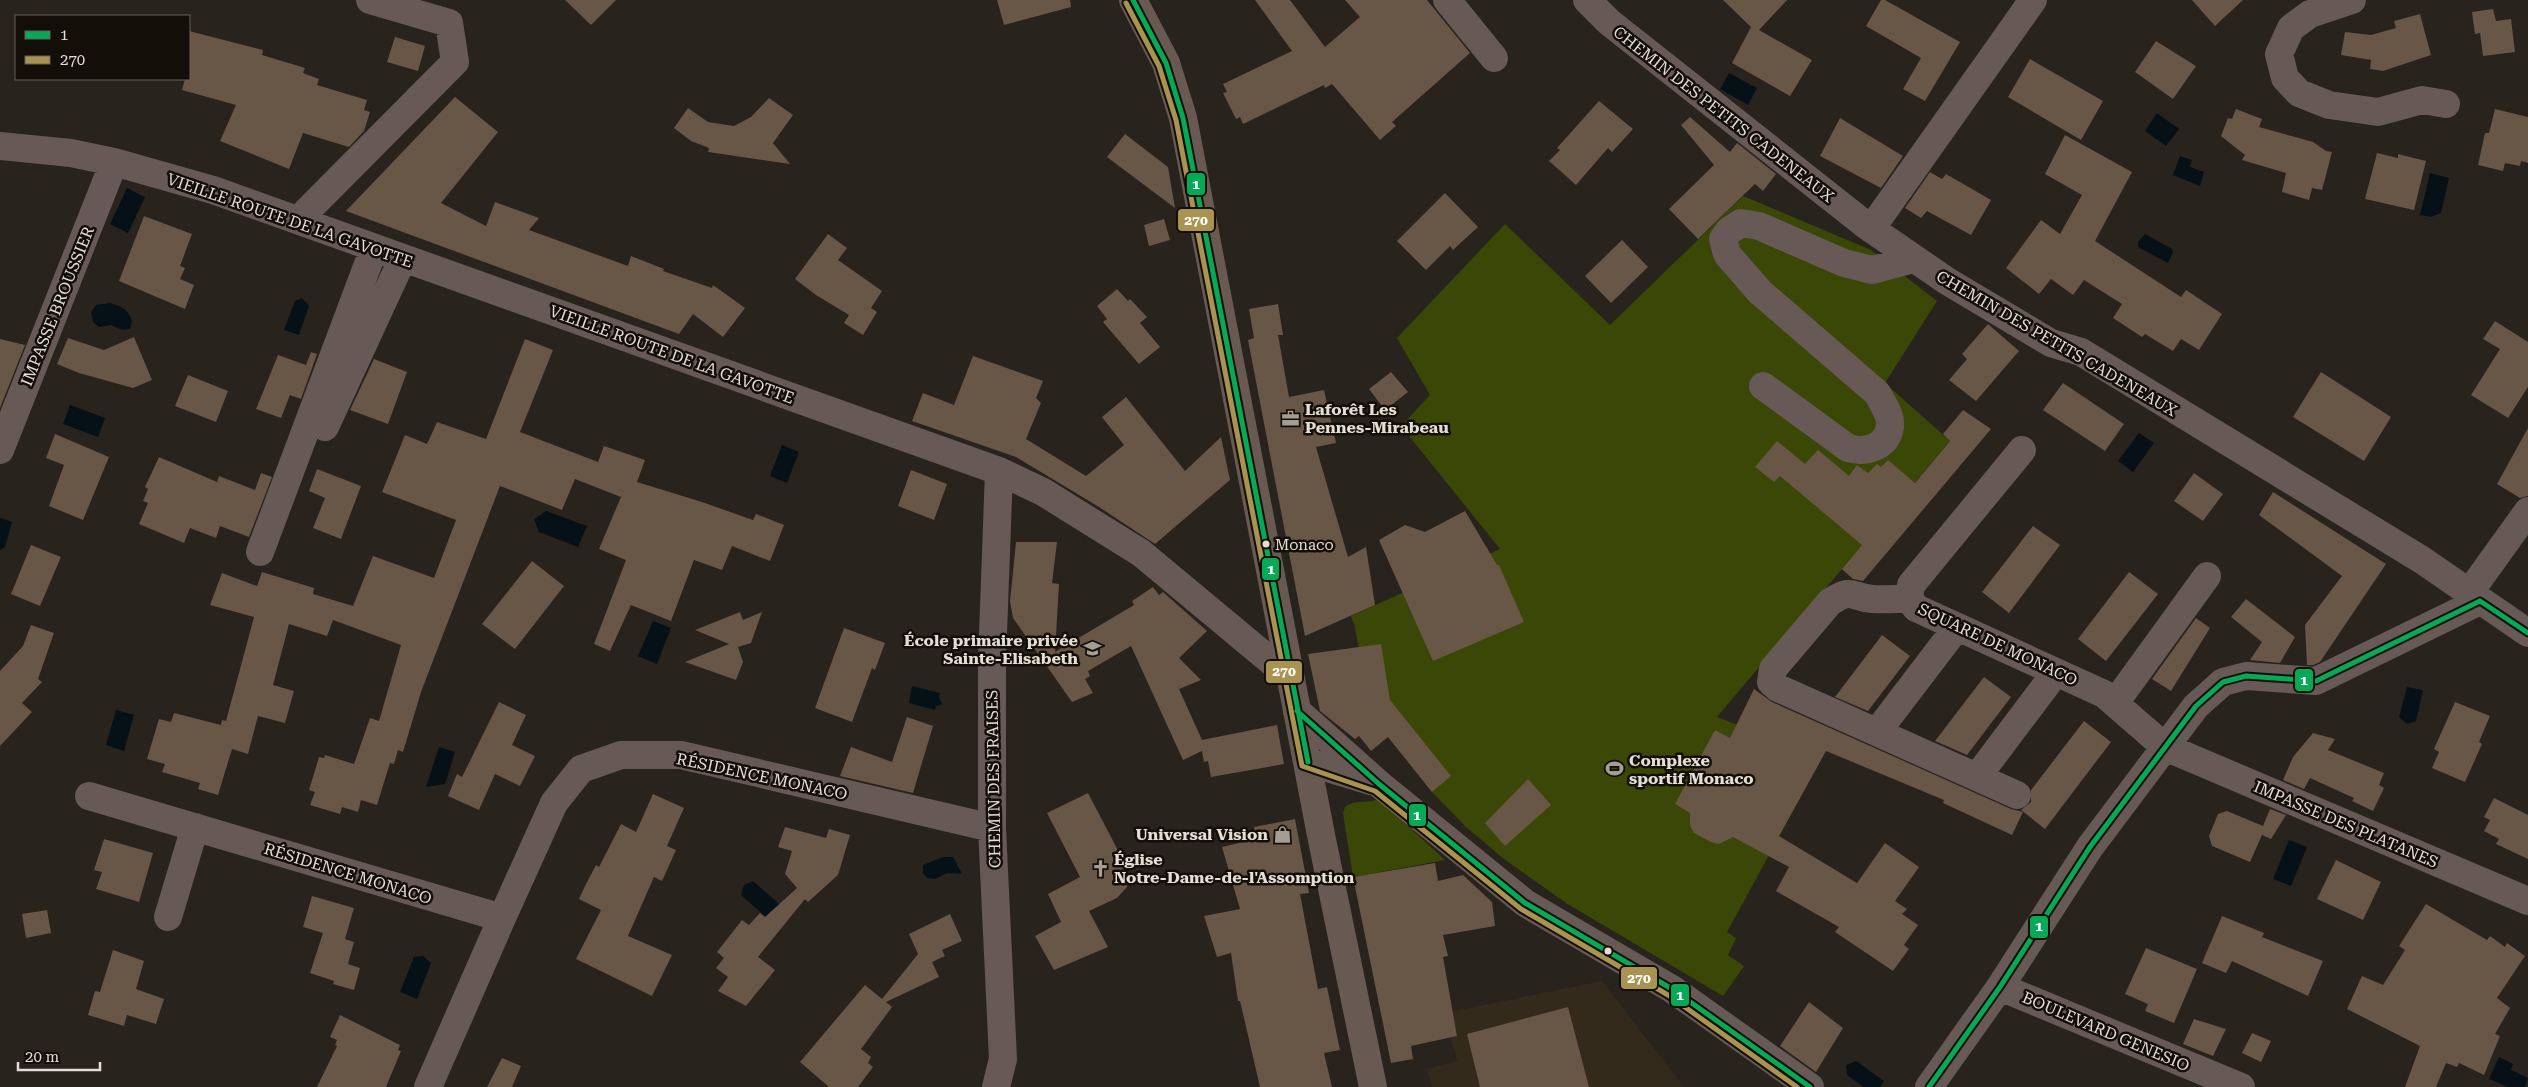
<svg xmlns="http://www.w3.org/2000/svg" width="2528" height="1087" font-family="'Roboto Serif',serif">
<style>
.industrial{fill:#342a1c}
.green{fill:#3b4706}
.water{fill:#051116}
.building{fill:#685646}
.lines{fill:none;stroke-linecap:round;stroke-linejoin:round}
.minor{stroke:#665956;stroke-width:28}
.major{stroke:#685953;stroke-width:28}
.bus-1-casing{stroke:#130e08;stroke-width:9}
.bus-2-casing{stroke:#130e08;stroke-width:9}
.bus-1{stroke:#06aa56;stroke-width:5}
.bus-2{stroke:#a99351;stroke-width:5}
.bus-dot{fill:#e5ded5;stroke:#130e08;stroke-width:2}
.labels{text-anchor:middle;stroke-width:5;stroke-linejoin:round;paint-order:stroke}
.bus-label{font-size:15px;fill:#e5ded5;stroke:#130e08;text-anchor:start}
.street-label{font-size:16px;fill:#e5ded5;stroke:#130e08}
.poi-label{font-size:16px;font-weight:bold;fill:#e5ded5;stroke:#130e08;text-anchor:start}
.line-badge{stroke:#130e08;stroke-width:2}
.badge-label{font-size:14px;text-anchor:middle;font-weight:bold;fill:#fff}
</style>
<rect width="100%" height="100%" fill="#28231c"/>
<path class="industrial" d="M1602,981L1684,1087H1432L1427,1069L1457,1061L1444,1013Z"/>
<path class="green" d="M1743,196L1871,250L1937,301L1885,383L1950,441L1717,717L1822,758L1727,932L1736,938L1728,955L1744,966L1723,996L1566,903L1504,859L1466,827L1432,792L1370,714L1355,627L1351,616L1500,549L1401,426L1430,395L1397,338L1505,224L1610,325Z
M1379,799L1445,860L1353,877L1343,813L1345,807C1357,799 1366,804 1379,799Z"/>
<path class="water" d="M1729,73L1757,88L1748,105L1720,89Z
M2157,113L2179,129L2166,146L2145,131Z
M2180,156L2192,160L2190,167L2204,172L2200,186L2173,175Z
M2430,173L2449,178L2441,213L2431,217L2420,215Z
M127,188L145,197L128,233L110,224Z
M2145,234L2172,249L2173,252L2168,263L2138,247V242Z
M302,298L309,306L299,335L284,330L295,301Z
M110,303C121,306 129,310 132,321L130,329L122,330L111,325L99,327L93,322L91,312L96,305Z
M70,405L105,418L98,437L63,424Z
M2139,433L2154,443L2133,472L2118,461Z
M782,445L799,452L787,483L770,476Z
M546,511L587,526L578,547L539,532L534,519Z
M0,518L12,522L5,547L0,550Z
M653,621L671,628L657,664L638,656Z
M912,686L940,693L939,698L942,704L936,706L935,710L909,703Z
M2407,687L2423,690L2416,721L2407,724L2399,717Z
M116,710L134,715L124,751L106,745Z
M439,747L455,752L445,784L426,787Z
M2289,840L2307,847L2291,886L2273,879Z
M943,857H953L962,874L947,873L935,879L927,878L923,873V865Z
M753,881L778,903L779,907L766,917L741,895L744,885Z
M423,956L431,963L417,999L400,992L414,957Z
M2499,1057L2513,1064L2511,1070L2528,1078L2525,1087H2508L2489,1079Z
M1856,1061L1884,1081L1880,1087H1864L1847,1075L1846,1065Z"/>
<path class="building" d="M565,0H616L591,25Z
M997,0H1070L1071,7L1004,25Z
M1255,0H1290L1325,47L1360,17L1345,0H1427L1470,53L1392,122L1396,126L1380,140L1332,84L1325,88L1324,85L1243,124L1240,117L1236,119L1223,93L1227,92L1223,84L1292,51Z
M1723,0H1787L1759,30L1812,60L1790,96L1732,63L1751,27Z
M1881,0H1885L1960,42L1925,101L1903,89L1921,58L1866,26Z
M2192,0H2243L2215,26Z
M2493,9L2496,21L2511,19L2515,52L2483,56L2480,33L2475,34L2472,12Z
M2420,14L2431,55L2383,71L2370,69L2371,60L2341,55L2345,32L2371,35L2396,28L2394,21Z
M189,31L263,50L262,55L305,68L303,73L319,79L317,85L367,100L364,110L370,112L364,131L349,147L303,133L289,169L220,141L236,105L182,90L185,79H189Z
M395,37L425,46L418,71L387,62Z
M2156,41L2196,66L2173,99L2135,72Z
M2030,59L2103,101L2081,140L2008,97Z
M455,97L498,132L441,203L486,226L495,202L539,218L529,230L628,266L631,256L664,269L663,271L712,288L713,285L745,308L723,337L693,314L679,334L346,211Z
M769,98L793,115L773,143L790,164L708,152L709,148L691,141L674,128L688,108L708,122L734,126L751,117Z
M1599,101L1633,129L1612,152L1608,148L1576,185L1549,161L1560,150L1557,148Z
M2236,109L2262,119L2259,127L2313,142L2326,151L2332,152L2322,190L2312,188L2309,200L2282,192L2286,173L2242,160L2245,155L2221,136L2228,118L2232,119Z
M2495,109L2528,117V163L2521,161L2520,166L2505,163L2503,171L2478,165L2485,133H2489Z
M1690,117L1730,152L1737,143L1776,174L1763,191L1755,184L1698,239L1669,209L1714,165L1681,125Z
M1840,118L1903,156L1881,188L1820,156Z
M1125,134L1168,167L1175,208L1107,157Z
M2065,135L2132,172L2095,241L2181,297L2186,290L2222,314L2199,350L2181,339L2173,351L2145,334L2142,337L2113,318L2122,304L2084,280L2073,295L2051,279L2039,294L2006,268L2041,220L2060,234L2082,195L2045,174Z
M2377,153L2398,158V154L2426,161L2414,210L2365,199Z
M1930,172L1942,179L1946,174L1991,200L1971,235L1927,211L1921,218L1905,208Z
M1445,193L1478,227L1453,250L1450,246L1426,270L1397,241Z
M144,216L192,234L180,266L185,268L180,279L194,285L185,309L119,281Z
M1164,219L1170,240L1149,246L1144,225Z
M828,234L847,248L838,260L882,291L871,308L877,312L863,335L844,323L849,315L816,295L795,279Z
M1622,240L1648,267L1611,303L1585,276Z
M1117,289L1128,301L1130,299L1147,317L1140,323L1160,347L1139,364L1103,322L1107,319L1097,306Z
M1278,304L1283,335H1278L1289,397L1324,390L1336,443L1316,447L1348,557L1366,547L1375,605L1305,636L1248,340L1254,338L1249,309Z
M2495,321L2528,342V387L2508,418L2471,395L2500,349L2483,339Z
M1988,324L2019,351L1976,401L1949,380L1967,359L1962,354Z
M134,337L152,380L133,388L79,373L57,364L68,338L104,350Z
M0,339L25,345L0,408Z
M525,339L553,350L520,432L598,462L604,446L645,460L637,482L702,502L753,520L756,514L784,525L770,561L732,546L722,570L694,560L671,621L631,605L610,651L594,644L626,560L599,549L621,497L575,479L562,510L500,486L421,692L403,752L398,750L394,764L390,763L377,805L361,800L358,812L342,807L340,814L310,805L315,792L309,790L319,757L324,758L325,755L354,764L370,718L379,721L401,645L333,620L327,636L289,624L273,685L294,691L285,723L258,716L248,754L232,749L218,795L198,789L200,783L162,772L165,764L147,759L159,719L171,722L174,713L221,725L222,720L226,721L254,617L210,605L222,573L257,586L262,572L314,588L313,594L353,606L373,556L434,578L456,520L382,492L405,435L427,444L437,422L486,439Z
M311,352L317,354L301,399L290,395L281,418L256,409L278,355L306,365Z
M973,356L1043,381L1036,398L1041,403L1026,439L1086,476L1124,445L1102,417L1126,397L1185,471L1221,437L1230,480L1155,544L1099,507L1016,457L912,421L923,393L954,405Z
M374,359L407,372L388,424L350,410Z
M1391,372L1408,392L1385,410L1369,389Z
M2321,372L2391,417L2364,461L2293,417Z
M188,375L228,391L216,422L175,406Z
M2063,383L2124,424L2105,451L2043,410Z
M1963,410L1991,429L1863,581L1853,579L1842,569L1862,545L1780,476L1774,482L1755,467L1777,441L1805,464L1818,450L1849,476L1857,465L1868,473L1877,464L1881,467L1888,460L1915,483L1950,441L1943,434Z
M2528,428V496L2520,498L2497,484Z
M55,434L109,457L83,520L49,506L64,465L46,458Z
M159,457L217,482L219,476L255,490L261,473L272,477L249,537L220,526L216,538L190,528L184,543L139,524L148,503L143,501L148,489L145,487Z
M317,469L361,486L341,539L313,528L325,498L309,491Z
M911,470L947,484L934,520L898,506Z
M2194,473L2223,494L2203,521L2174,501Z
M2273,492L2386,564L2320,662L2313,665H2307L2305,625L2342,576L2259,515Z
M1465,511L1497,565H1499L1524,622L1433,661L1379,540L1405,525L1425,532Z
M2033,526L2060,545L2009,613L1982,592Z
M1016,542H1057L1052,583L1059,584L1055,652L1134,605L1132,601L1153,587L1159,595L1163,592L1207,631L1179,658L1201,680L1179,689L1202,740L1277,725L1284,764L1211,777L1208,761L1204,762L1202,751L1183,760L1131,646L1088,671L1090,676L1085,679L1093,693L1072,702L1013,618L1010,601Z
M31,545L61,557L40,606L11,594Z
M532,561L564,586L515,649L482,624Z
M2129,572L2158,594L2106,661L2078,639Z
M2246,599L2295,637L2280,663L2250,660L2262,642L2231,617Z
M740,612L743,620L762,612L751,643L738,647L743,662L736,680L685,662L729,644L695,630Z
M2196,618L2210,628L2171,691L2152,679Z
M31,625L54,633L38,679L42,682L22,703L32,712L0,746V671L23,646Z
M844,628L885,643L875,670L872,668L852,722L815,708Z
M1882,635L1910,656L1868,711L1835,697Z
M1381,644L1390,700L1451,776L1432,792L1388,737L1371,751L1359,736L1355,739L1320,711L1308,654Z
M1984,677L2011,697L1967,755L1935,741Z
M1754,689L1772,702L2011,809L2023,812L2012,835L1943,803L1944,800L1826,751L1779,836L1857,883L1885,843L1919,867L1895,901L1907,909L1902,914L1918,925L1904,945L1909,949L1893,971L1835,932L1839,927L1776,891L1789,867L1733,837L1719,844L1711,842L1694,833L1690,826V813L1675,804L1715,730L1730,738Z
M499,702L526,715L512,745L535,756L520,786L495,774L479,810L448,796L457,774L462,777Z
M2455,702L2490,716L2479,742L2482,744L2465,782L2432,768L2439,752L2434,749Z
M907,717L933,726L913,793L840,776L851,747L892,762Z
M2084,721L2111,742L2045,829L2021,810L2031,802V790Z
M2313,733L2335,739L2328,750L2384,773L2379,785L2384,788L2373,811L2352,801L2354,798L2310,778L2304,789L2283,780L2293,757Z
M1528,779L1551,805L1505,846L1485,823Z
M1088,793L1122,858L1120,860L1127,876V887L1117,898L1089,911L1108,947L1054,970L1035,936L1061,922L1048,894L1080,877L1047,813Z
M653,794L684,808L667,846L676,850L662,881L654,877L628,936L672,955L652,996L576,959L601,910L579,899L586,884L596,865L599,867L621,824L636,832Z
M2494,798L2528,815V859L2496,844L2499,839L2484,831L2490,820L2484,817Z
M2270,809L2286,815L2271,839L2262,835L2250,862L2212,846L2209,836L2218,814L2227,811L2263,826Z
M1295,819L1309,893L1300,894L1318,989L1327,987L1340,1050L1324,1053L1332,1087H1260L1240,1001H1238L1231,953L1217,957L1204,916L1240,909L1222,847L1256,839L1254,827Z
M785,827L826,838L829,829L850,835L838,875L808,902L805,899L758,957L775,970L746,1006L718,991L728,977L716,968L724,958L717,952L742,920L749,925L760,913L765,917L797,888L785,874L792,851L778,847Z
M104,839L153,853L139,902L96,889L102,872L94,870Z
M2336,860L2381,882L2363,920L2317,899Z
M1435,863L1438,881L1463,875L1492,902L1495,926L1443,935L1448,956L1443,957L1457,1036L1411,1046L1413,1059L1391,1063L1353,877Z
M312,896L354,908L345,939L354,942L348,964L360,968L354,990L333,984L334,981L310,973L323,933L303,927Z
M2426,904L2487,940L2490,936L2505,947L2507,943L2525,956L2497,998L2510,1008L2495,1034L2500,1036L2484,1075L2459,1063L2457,1067L2446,1063L2436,1087H2405L2420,1046L2347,1009L2362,976L2383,985L2405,950L2399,946Z
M47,910L51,933L26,938L22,914Z
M950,914L962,941L942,950L945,956L932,962L939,977L886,1002L892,1007L861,1049L871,1057L868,1063L873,1067L858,1087H829L800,1062L865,985L882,999L918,954L909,934Z
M2222,916L2264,933L2262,937L2323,961L2308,996L2232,961L2226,973L2202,963Z
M2146,948L2197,969L2174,1023L2145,1011L2148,1004L2125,994Z
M113,950L144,961L136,989L164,999L156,1024L127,1015L124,1026L88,1015L95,991L100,992Z
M1809,1002L1843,1028L1816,1072L1780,1046Z
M1568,1007L1589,1087H1480L1467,1034Z
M340,1015L400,1045L398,1050L401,1051L386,1087H317L337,1046L335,1045L337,1040L330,1037Z
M2194,1019L2226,1029L2213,1056L2183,1044Z
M2252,1033L2271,1041L2261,1062L2242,1053Z
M502,1058L521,1066L512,1087H487Z"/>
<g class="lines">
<path class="minor" d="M1447,0L1494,58
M1587,0L1609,22L1867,226L1947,281L2051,343L2081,352L2422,560L2528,633
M2352,0L2310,14L2291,28L2279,54L2285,78L2299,93L2329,105L2378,112L2422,100L2446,104
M0,146L71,153L114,162L213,190L999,471L1043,492L1141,553L1290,677
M298,220L455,62L449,23L370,0
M1871,229L2033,0
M1763,386L1848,448C1865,453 1887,448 1890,426C1891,415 1882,402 1877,393L1760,292L1727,254L1723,239L1729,231L1741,223L1759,226L1844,263L1872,270L1914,259
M325,427L403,258
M0,450L114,162
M2022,450L1911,585L1909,598L1916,608L2104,694L2165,747L2528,901
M260,552L374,248
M2469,593L2528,511
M1909,598C1897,599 1884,600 1872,599C1850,597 1853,587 1830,602L1773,669L1771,682L1778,688L2017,795
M2115,703L2207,576
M1297,711L1379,784L1525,903L1672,989L1810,1087
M1877,732L1957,627
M1308,762L1371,781
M1977,777L2056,672
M89,796L502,918L554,803L581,769L621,755H681L992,828
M168,917L195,827
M2000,987L2241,1087
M428,1087L502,918
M996,1087L1003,1059L992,828V661L999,471
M1929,1087L2000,987L2090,847L2196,706L2223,682L2246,676L2316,681L2480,601"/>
<path class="major" d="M1133,0L1166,63L1183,118L1321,835L1373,1087"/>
<defs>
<path id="bus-1" d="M1133,0L1166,63L1183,118L1308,762
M2480,601L2528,633
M1297,711L1379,784L1525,903L1672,989L1810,1087
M1929,1087L2000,987L2090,847L2196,706L2223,682L2246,676L2316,681L2480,601"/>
<path id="bus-2" d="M1126,3L1159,66L1176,120L1302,766L1375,791L1521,909L1668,995L1797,1087"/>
</defs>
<use href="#bus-1" class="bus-1-casing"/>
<use href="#bus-2" class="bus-2-casing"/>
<use href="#bus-1" class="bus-1"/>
<use href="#bus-2" class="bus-2"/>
</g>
<defs>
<symbol id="office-bare" viewBox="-9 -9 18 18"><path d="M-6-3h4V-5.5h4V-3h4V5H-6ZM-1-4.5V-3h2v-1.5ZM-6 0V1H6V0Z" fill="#a39d94" stroke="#130e08" stroke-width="2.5" paint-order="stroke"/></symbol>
<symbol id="school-bare" viewBox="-9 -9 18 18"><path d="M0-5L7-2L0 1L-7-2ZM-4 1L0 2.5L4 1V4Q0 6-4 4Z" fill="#a39d94" stroke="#130e08" stroke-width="2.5" paint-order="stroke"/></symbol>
<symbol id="stadium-bare" viewBox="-9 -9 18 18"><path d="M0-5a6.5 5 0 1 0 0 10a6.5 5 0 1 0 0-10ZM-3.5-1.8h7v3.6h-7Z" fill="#a39d94" stroke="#130e08" stroke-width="2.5" paint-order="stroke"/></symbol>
<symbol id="shop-bare" viewBox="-9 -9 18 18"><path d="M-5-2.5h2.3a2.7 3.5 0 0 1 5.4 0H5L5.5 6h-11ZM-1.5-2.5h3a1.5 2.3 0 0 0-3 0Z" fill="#a39d94" stroke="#130e08" stroke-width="2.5" paint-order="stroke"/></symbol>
<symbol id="church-bare" viewBox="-9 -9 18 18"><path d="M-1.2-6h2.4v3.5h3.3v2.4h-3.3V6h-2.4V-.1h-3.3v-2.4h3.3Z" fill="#a39d94" stroke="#130e08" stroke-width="2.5" paint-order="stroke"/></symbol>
</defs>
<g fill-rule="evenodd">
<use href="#office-bare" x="1278" y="406" width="25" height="25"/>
<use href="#school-bare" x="1080" y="636" width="25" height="25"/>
<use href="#stadium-bare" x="1602" y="756" width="25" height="25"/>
<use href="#shop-bare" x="1270" y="822" width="25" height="25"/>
<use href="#church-bare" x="1088" y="856" width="25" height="25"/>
</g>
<g class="bus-dot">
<circle cx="1266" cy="544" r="4.5"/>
<circle cx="1608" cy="951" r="4.5"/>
</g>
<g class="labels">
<g class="bus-label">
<text x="1275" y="550">Monaco</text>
</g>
<g class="street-label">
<text transform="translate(1724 114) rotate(38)" y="6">CHEMIN DES PETITS CADENEAUX</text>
<text transform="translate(290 220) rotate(19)" y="6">VIEILLE ROUTE DE LA GAVOTTE</text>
<text transform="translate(57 306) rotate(-68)" y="6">IMPASSE BROUSSIER</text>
<text transform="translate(2057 343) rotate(30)" y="6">CHEMIN DES PETITS CADENEAUX</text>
<text transform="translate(672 354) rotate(20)" y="6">VIEILLE ROUTE DE LA GAVOTTE</text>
<text transform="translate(1998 644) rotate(25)" y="6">SQUARE DE MONACO</text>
<text transform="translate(762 776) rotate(12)" y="6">RÉSIDENCE MONACO</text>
<text transform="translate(993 779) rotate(-91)" y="6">CHEMIN DES FRAISES</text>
<text transform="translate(2346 824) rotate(23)" y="6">IMPASSE DES PLATANES</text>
<text transform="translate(348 873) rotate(17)" y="6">RÉSIDENCE MONACO</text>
<text transform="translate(2106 1031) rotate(23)" y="6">BOULEVARD GENESIO</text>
</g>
<g class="poi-label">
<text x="1305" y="415">Laforêt Les<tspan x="1305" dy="18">Pennes-Mirabeau</tspan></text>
<text x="1078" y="646" text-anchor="end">École primaire privée<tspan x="1078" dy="18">Sainte-Elisabeth</tspan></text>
<text x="1629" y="766">Complexe<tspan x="1629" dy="18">sportif Monaco</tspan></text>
<text x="1268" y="840" text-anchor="end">Universal Vision</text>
<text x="1114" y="865">Église<tspan x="1114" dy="18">Notre-Dame-de-l'Assomption</tspan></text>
</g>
</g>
<g class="line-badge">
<rect x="1186" y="172" width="20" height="24" rx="5" fill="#06aa56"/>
<rect x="1177" y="208" width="38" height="24" rx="5" fill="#a99351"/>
<rect x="1261" y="557" width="19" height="24" rx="5" fill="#06aa56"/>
<rect x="1265" y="660" width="38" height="24" rx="5" fill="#a99351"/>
<rect x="2294" y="668" width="20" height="24" rx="5" fill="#06aa56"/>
<rect x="1408" y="803" width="19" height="24" rx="5" fill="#06aa56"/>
<rect x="2029" y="915" width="20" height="24" rx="5" fill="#06aa56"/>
<rect x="1620" y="966" width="38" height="24" rx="5" fill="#a99351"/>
<rect x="1670" y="983" width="20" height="24" rx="5" fill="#06aa56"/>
</g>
<g class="badge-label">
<text x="1196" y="189">1</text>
<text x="1196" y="225">270</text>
<text x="1271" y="574">1</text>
<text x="1284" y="676">270</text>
<text x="2304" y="685">1</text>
<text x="1417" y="820">1</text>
<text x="2039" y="931">1</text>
<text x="1639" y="983">270</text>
<text x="1680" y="1000">1</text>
</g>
<rect x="15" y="15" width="175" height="65" fill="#130e08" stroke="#67615a"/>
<rect x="25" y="31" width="25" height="8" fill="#06aa56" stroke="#67615a"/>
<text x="60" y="40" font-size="15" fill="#e5ded5">1</text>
<rect x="25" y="56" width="25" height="8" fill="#a99351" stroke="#67615a"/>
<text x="60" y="65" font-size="15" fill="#e5ded5">270</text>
<path d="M18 1062v8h82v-8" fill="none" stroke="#e5ded5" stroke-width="2.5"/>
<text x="25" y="1062" font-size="15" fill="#e5ded5" stroke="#130e08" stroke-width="4" paint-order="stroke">20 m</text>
</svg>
